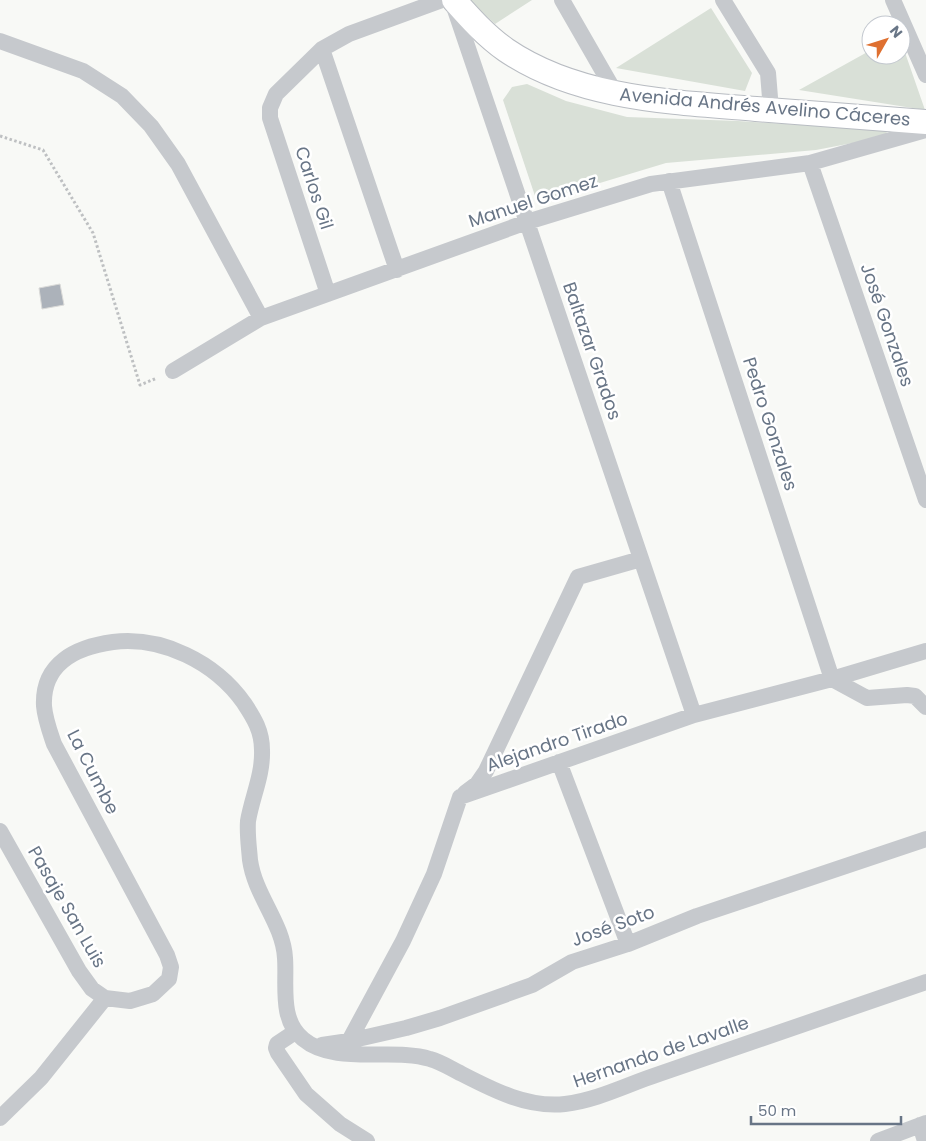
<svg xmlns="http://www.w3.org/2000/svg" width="926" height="1141" font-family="Poppins,sans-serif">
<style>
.green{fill:#d9e0d7}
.building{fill:#acb2ba;stroke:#dadad8}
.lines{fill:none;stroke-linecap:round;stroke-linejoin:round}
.secondary-casing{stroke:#b8bcc2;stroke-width:26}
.path{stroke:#bec0c2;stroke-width:3;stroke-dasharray:2.5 2.5;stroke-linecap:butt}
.street{stroke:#c6c9cd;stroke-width:16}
.secondary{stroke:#fff;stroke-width:24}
.labels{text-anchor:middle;stroke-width:5;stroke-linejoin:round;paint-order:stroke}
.street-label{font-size:18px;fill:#687586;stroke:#fff}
</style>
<rect width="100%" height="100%" fill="#f8f9f6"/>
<path class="green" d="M469,0H532L495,24Z
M711,8L752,73L745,91L616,68Z
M901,41L925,110L799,90L871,50V55H901Z
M527,84L566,101L627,117L738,121L880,130H885L887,133L884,137L816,150L666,163L537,202L503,100L512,87Z"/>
<path class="building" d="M60,284L64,305L42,309L39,288Z"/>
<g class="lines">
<defs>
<path id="secondary" d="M454,0C470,18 486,36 506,50C578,99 672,102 756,109C813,113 869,118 926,122"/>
</defs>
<use href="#secondary" class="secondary-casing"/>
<path class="path" d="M0,136L43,150L93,233L140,385L157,378"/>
<path class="street" d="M562,0L616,94
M723,0L768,73L771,110
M893,0L926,75
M453,4L694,715
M0,41L83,71L122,96L151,126L178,164L261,318
M322,49L397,270
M810,163L926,500
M669,181L832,679L867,698L907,695L915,696L926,707
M328,294L270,118V108L276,94L322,49L349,34L442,0
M173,371L261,318L527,222L651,184L810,163L926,130
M559,762L628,944
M465,793L477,784L486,771L578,577L641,559
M460,797L694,715L832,679L926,651
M0,831L79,971L92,989L105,998L130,1001L153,994L169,979L171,967L167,955L54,744C50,732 45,719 44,706C42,663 76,647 113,642C162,636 215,662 244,703C254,718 262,731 262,750C263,775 252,797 248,821C247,834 249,847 250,860C255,896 283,923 285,958C287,984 279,1020 303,1039C335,1066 393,1047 430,1059C441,1062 450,1068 460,1073C493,1090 527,1108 565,1104C598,1100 628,1084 659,1074C748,1044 837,1013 926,982
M295,1032L277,1044L276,1048L278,1053L306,1094L340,1124L367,1141
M349,1041L403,941L434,874L460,797
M322,1045L349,1041L406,1028L440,1018L532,985L572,962L628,944L697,916L926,839
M0,1118L41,1078L105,998
M920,1125L925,1141
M878,1141L926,1123"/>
<use href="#secondary" class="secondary"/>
</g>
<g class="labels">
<g class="street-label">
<text transform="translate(765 107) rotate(5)" y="6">Avenida Andrés Avelino Cáceres</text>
<text transform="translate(314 188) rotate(72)" y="6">Carlos Gil</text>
<text transform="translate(533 201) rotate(-18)" y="6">Manuel Gomez</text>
<text transform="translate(887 325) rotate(71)" y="6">José Gonzales</text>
<text transform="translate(592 351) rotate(71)" y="6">Baltazar Grados</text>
<text transform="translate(770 424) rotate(72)" y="6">Pedro Gonzales</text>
<text transform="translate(557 742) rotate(-19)" y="6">Alejandro Tirado</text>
<text transform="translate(93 772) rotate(63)" y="6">La Cumbe</text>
<text transform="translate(67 907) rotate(60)" y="6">Pasaje San Luis</text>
<text transform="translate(613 926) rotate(-20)" y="6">José Soto</text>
<text transform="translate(661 1052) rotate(-19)" y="6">Hernando de Lavalle</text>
</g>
</g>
<g transform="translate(886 40) rotate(51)"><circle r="24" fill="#ffffff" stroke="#c3c8cf"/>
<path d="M0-4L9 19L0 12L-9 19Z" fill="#df7030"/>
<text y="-8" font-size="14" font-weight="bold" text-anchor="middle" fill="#687586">N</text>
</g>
<path d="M751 1116v8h150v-8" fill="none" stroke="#687586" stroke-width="2.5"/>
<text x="758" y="1116" font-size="15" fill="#687586" stroke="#ffffff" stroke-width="4" paint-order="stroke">50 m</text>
</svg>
